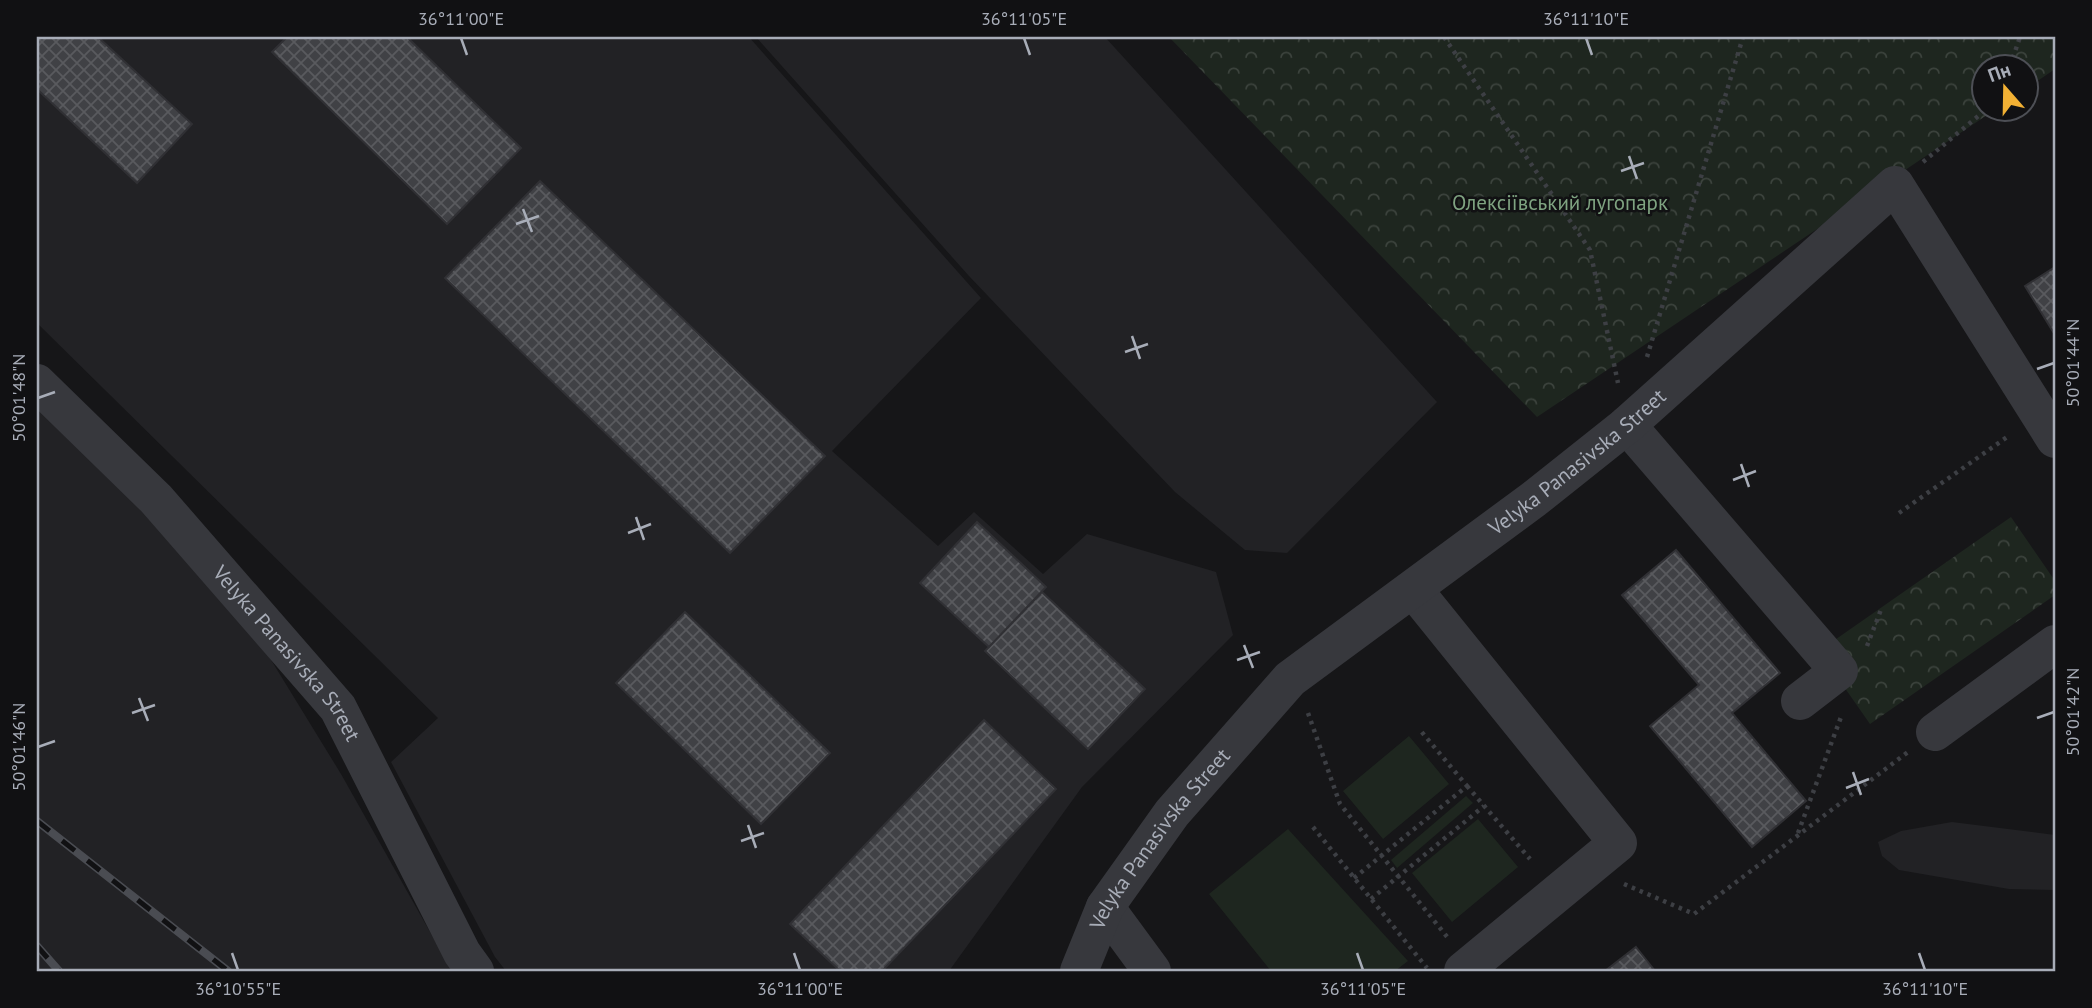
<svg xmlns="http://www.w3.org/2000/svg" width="2092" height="1008" font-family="'PT Sans',sans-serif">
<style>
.built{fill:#222225}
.grass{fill:#1e261f}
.park{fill:url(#park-crowns)}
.building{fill:url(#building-cross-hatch);stroke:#303034;stroke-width:2}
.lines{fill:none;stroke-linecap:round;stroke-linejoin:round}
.path{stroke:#3d3f44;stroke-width:4.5;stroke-dasharray:3.5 5;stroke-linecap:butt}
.minor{stroke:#37383d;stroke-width:38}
.rail-casing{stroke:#4a4c52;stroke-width:8}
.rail{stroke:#111113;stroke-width:5;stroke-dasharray:16;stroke-linecap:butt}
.ticks{fill:none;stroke:#a8adb8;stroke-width:2.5}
.labels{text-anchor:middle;stroke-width:5;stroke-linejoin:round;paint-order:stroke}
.park-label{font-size:21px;fill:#7fa381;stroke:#111113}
.street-label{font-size:21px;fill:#a8adb8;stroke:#111113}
.neatline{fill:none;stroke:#a8adb8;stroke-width:2.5}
.ticks-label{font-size:18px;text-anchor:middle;fill:#a8adb8}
</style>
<defs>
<pattern id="park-crowns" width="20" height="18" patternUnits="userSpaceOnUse" patternTransform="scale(1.75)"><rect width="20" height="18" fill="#1e261f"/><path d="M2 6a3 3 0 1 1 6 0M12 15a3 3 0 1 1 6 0" fill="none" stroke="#3c433d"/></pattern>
<pattern id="building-cross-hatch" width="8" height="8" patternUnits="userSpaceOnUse" patternTransform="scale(1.75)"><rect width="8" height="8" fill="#404145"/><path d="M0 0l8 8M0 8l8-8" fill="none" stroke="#595a5e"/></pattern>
</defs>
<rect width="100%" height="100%" fill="#161618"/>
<path class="built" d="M37,37H749L981,298L832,451L938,546L974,512L1043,574L1087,534L1216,572L1233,635L1082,787L949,971H506L495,957L391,762L438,718L37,323Z
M756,37H1105L1437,402L1287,553L1245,550L1175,492L969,276Z
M37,402L161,520L268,655L341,774L452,971H37Z
M1952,822L2055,835V890L2009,889L1899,870L1882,856L1878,842L1901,831Z"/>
<path class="grass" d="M1409,736L1449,784L1383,839L1343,791Z
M1466,796L1473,803L1397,868L1391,860Z
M1478,819L1518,867L1452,922L1412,873Z
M1288,829L1408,961L1395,971H1271L1209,894Z"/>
<path class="park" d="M1169,37H2055V69L2026,89L2025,66H1983V108L1996,109L1537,417Z
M2011,517L2055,581V595L1870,724L1819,651Z"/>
<path class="building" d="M37,37H98L192,124L137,183L37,89Z
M287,37H407L521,148L447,224L272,52Z
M540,181L825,456L730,553L445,278Z
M2055,267V335L2025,286Z
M977,522L1046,587L989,647L920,583Z
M1676,550L1780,673L1732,713L1806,801L1752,847L1650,726L1699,685L1622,595Z
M1042,592L1145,689L1088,749L985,651Z
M685,612L830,753L761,824L616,683Z
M984,720L1056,789L882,971H840L790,924Z
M1636,947L1655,971H1605Z"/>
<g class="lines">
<path class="path" d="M1444,37L1590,250L1618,383
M2010,66L2020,37
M1923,162L1988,108
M1647,357L1743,37
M1899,513L2010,435
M1867,646L1882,607
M1308,713L1340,804L1448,938
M1467,786L1530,859
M1313,827L1427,968
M1798,833L1841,717
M1354,878L1467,786L1420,730
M1624,884L1694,914L1908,752
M1371,899L1484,806"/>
<g class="minor">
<path id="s1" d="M37,383L156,499L338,708L462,953L475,971"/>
<path d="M1627,425L1839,671L1800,701"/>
<path d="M1413,589L1618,843L1463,971"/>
<path d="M1935,732L2055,644"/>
<path d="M1105,907L1152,971"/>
<path id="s2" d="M1079,971L1105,907L1172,813L1290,679L1534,499L1627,425L1895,185L2055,439"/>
</g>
<defs>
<path id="rail" d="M37,821L228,971
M37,946L59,971"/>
</defs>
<use href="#rail" class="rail-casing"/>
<use href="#rail" class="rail"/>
</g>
<path class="ticks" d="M461,38L467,55M1024,38L1030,55M1586,38L1592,55M1629,156L1637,179M1621,171L1644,163M523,209L532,232M516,224L539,216M1132,336L1140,359M1125,352L1148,344M2037,369L2054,363M38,398L55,392M1741,464L1749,487M1733,480L1756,471M636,517L644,540M628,533L651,524M1244,645L1253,668M1237,660L1260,652M139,698L148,721M132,713L155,705M2037,718L2054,712M38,747L55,741M1853,772L1861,795M1846,788L1869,779M748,825L756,848M741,841L764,833M232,953L238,970M794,953L800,970M1357,953L1363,970M1919,953L1925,970"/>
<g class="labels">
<g class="park-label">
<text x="1560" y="210">Олексіївський лугопарк</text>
</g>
<g class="street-label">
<text dy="7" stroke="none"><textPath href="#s2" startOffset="723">Velyka Panasivska Street</textPath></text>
<text dy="7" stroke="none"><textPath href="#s1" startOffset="369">Velyka Panasivska Street</textPath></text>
<text dy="7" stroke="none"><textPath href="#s2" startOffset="156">Velyka Panasivska Street</textPath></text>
</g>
</g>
<rect width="2092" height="1008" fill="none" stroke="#111113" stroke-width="77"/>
<g transform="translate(2005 88) rotate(340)"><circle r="33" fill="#111113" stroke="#4d4f55" stroke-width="2"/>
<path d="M0-5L12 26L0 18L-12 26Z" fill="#f2b134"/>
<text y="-10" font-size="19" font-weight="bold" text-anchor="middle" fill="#a8adb8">Пн</text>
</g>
<rect x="38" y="38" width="2016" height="932" class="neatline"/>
<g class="ticks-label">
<text x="461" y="25">36°11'00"E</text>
<text x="1024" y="25">36°11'05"E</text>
<text x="1586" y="25">36°11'10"E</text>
<text transform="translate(2073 363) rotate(-90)" y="6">50°01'44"N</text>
<text transform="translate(19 398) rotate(-90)" y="6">50°01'48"N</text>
<text transform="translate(2073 712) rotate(-90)" y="6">50°01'42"N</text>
<text transform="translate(19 747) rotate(-90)" y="6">50°01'46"N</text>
<text x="238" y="995">36°10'55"E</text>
<text x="800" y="995">36°11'00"E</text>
<text x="1363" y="995">36°11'05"E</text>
<text x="1925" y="995">36°11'10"E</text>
</g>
</svg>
